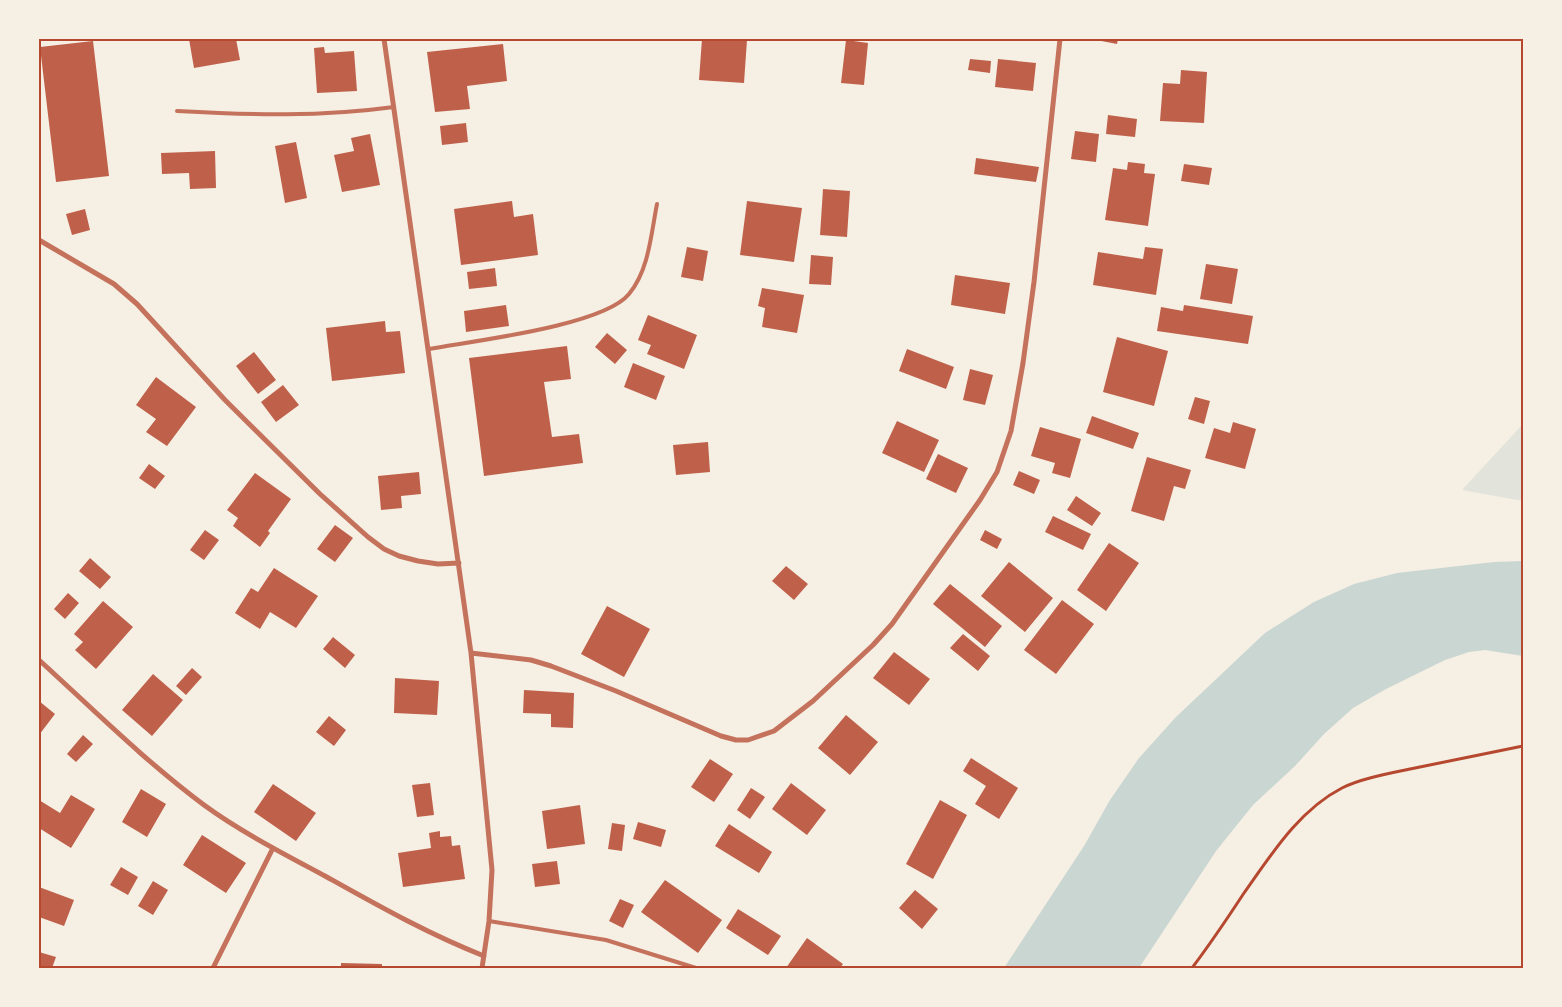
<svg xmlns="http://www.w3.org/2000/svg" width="1562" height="1007" font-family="Barlow,sans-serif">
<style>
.green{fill:#e2e4dc}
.water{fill:#c9d6d2}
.building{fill:#bf614a}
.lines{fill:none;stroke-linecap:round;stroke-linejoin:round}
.path{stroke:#b5482f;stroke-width:3}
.service{stroke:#c5725c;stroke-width:4}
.minor{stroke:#c5725c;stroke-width:5}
.neatline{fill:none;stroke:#b5482f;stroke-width:2}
</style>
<rect width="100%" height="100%" fill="#f6efe4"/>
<path class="green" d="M1523,424V501L1462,490Z"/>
<path class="water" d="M1523,561V656L1485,650L1469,652L1445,660L1386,689L1353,708L1324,734L1295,766L1253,805L1216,851L1139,968H1004L1084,846L1110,800L1139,758L1176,717L1265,633L1314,602L1354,584L1397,573L1494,562Z"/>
<path class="building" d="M189,39H236L240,60L194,68Z
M702,39L747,40L744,83L699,80Z
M1091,39H1118L1117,44Z
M846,40L868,43L864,85L841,83Z
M93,41L109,176L56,182L40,47Z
M503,44L507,81L467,86L470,109L435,112L427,52Z
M324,47L325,53L354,51L357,91L317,93L314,48Z
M970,59L991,61L990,73L968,70Z
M998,59L1036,63L1033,91L995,87Z
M1181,70L1207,72L1204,123L1160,121L1163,83L1180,84Z
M1108,115L1137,119L1135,137L1106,134Z
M466,123L468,142L442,145L440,126Z
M1075,131L1099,134L1096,162L1071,159Z
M370,134L380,185L342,192L334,155L354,151L351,138Z
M296,142L307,198L285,203L275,146Z
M215,151L216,188L190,189L189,173L162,174L161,153Z
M976,158L1039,167L1036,182L974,174Z
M1128,162L1145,164L1144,173L1155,174L1148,226L1105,220L1113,168L1127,170Z
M1184,164L1212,168L1209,185L1181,181Z
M823,189L850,191L847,237L820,235Z
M512,201L514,217L533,214L538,255L461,265L454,209Z
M747,201L802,208L794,262L740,255Z
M85,209L90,230L72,235L66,214Z
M687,247L708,251L703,281L681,277Z
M1145,247L1163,249L1156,295L1093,285L1098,252L1143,259Z
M811,255L833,257L831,285L809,284Z
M1206,264L1238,269L1232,304L1200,299Z
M495,268L497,286L469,289L467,272Z
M955,275L1010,283L1005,314L951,305Z
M762,288L804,295L797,333L762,327L765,308L758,306Z
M506,305L509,326L466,332L464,311Z
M1184,305L1253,316L1248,344L1157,331L1161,307L1183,311Z
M648,315L697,335L684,369L647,354L651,345L638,340Z
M385,321L386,332L400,331L405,373L332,381L326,328Z
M607,333L627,350L615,364L595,347Z
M1117,337L1168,351L1154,406L1103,392Z
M567,346L571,379L544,382L552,437L579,434L583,463L484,476L469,358Z
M907,349L954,367L946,389L899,371Z
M254,352L276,380L258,394L236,366Z
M633,363L665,376L656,400L624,387Z
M970,369L993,375L985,405L963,400Z
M156,377L196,407L167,446L146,432L156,419L136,405Z
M283,385L299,405L276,422L261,402Z
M1195,397L1210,401L1204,424L1188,419Z
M1092,416L1139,433L1133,449L1086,433Z
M897,421L939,440L924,472L882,453Z
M1233,422L1256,429L1245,469L1205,458L1214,428L1230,433Z
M1040,427L1081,439L1070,478L1052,473L1055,463L1031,456Z
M708,442L710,472L676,475L673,445Z
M938,454L968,468L956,493L926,479Z
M1147,457L1191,470L1185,489L1174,486L1164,521L1131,511Z
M149,464L165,476L155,489L139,478Z
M1019,471L1040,480L1034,494L1013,485Z
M419,472L421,494L401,496L402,508L381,510L378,476Z
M255,473L291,499L268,531L270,533L260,547L233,526L238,518L227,510Z
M1076,496L1101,513L1092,526L1067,510Z
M1053,516L1091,534L1083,550L1045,532Z
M335,525L353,538L335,562L317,549Z
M205,530L219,540L204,560L190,550Z
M985,530L1002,539L997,549L980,540Z
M1109,543L1139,563L1106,611L1077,590Z
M90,558L111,577L100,589L79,571Z
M1009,562L1053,598L1025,632L981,596Z
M786,566L808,584L794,600L772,581Z
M274,568L318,596L296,628L270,612L260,629L235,613L251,588L258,592Z
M950,584L1002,626L985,647L933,604Z
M68,593L79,603L65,619L54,609Z
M1062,600L1094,624L1056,674L1024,650Z
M103,601L133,627L96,669L75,650L83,642L74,634Z
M607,606L650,629L624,677L581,654Z
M963,634L990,656L978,671L950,648Z
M333,637L355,655L345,668L323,649Z
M894,652L930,679L909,705L873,678Z
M192,668L202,677L186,695L176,686Z
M153,674L183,700L152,736L122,710Z
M395,678L439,681L437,715L394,713Z
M524,690L574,693L573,728L551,727V714L523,713Z
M39,701L55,714L39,735Z
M846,715L878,742L850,775L818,748Z
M329,716L346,730L334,746L316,732Z
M83,735L93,744L76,762L67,754Z
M971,758L1018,788L999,819L975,804L986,786L963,771Z
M710,759L733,774L714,802L691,787Z
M430,783L434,815L417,817L412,785Z
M791,783L826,810L807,835L772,809Z
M273,784L316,813L296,841L254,812Z
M751,788L765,797L750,819L737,810Z
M141,789L166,804L147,837L122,822Z
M71,795L95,809L71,848L39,828V800L60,813Z
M940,800L967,815L933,879L906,864Z
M580,805L585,844L547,849L542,811Z
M638,822L666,830L661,847L633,839Z
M612,823L625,825L622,851L608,849Z
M729,824L772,852L759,873L715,846Z
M440,831V837L451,836L452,846L460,845L465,879L403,887L398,853L431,848L429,833Z
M202,835L246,863L226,893L183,865Z
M557,861L560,884L535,887L532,864Z
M121,867L138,877L128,895L110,885Z
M665,880L722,920L698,953L641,912Z
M153,881L168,890L153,915L138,906Z
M39,887L74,900L64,926L39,917Z
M915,890L938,909L922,929L899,908Z
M620,899L634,905L623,928L609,921Z
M738,909L781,936L768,955L726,928Z
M807,938L843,964L840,968H786Z
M39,952L56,957L52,968H39Z
M341,963L382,964V968H341Z"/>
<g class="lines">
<path class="path" d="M1192,968C1210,944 1227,919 1244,893C1271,855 1299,810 1342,788C1362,778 1392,773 1415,768C1451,761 1487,753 1523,746"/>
<path class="service" d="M177,111C250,115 321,117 394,107
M429,349C472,341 603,326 629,294C649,270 651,234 657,204
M489,921L606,940L696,968"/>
<path class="minor" d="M384,39L471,653L492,870L489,921L482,968
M39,240L114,284L137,304L225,400L320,494L368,537L384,549L399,556L418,561L438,564L459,563
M471,653L531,660L551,666L616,691L721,736L736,740H748L774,731L813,701L873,645L892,624L980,500L997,472L1011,431L1023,363L1034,282L1060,39
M39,660C93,709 145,761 204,805C241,832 284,854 325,876C377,905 428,934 484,956
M213,968L273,848"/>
</g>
<rect width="1562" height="1007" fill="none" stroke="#f6efe4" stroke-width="80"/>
<rect x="40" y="40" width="1482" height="927" class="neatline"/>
</svg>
